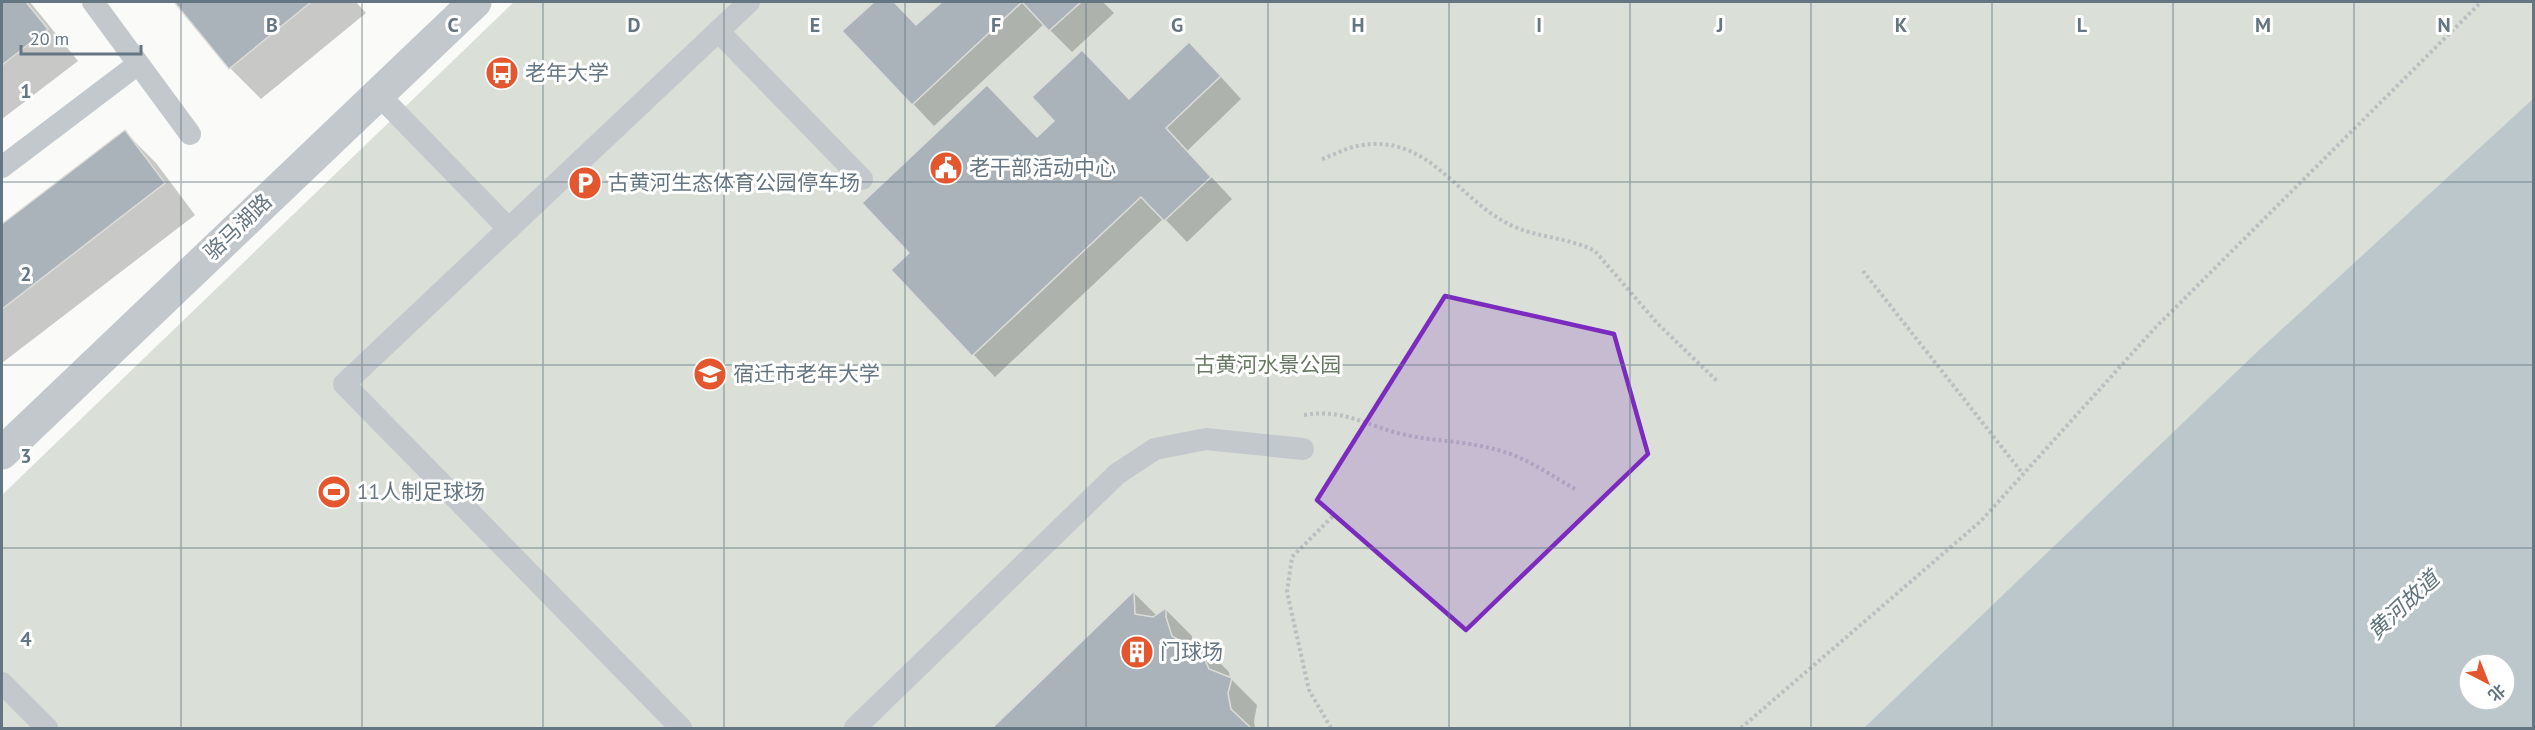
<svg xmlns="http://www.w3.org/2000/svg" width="2535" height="730" font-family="'PT Sans','Noto Sans SC',sans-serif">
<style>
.green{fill:#dadfd7;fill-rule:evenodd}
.water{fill:#bbc7cb;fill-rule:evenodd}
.shadow{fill:#0003}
.building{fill:#aab3b9;stroke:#dcdcda;stroke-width:1.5}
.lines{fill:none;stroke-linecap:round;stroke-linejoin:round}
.path{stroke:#bbbfc2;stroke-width:4;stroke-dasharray:3 3;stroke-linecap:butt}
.service{stroke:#c3c8cc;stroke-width:22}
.tertiary{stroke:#c3c8cc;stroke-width:33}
.marked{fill:#7b2cbf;fill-opacity:0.2;stroke:#7b2cbf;stroke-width:4.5;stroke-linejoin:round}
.grid{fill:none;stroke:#657683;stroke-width:1.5;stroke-opacity:0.55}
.labels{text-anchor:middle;stroke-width:6;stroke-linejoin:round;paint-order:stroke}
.poi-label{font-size:21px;fill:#657683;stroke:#fff;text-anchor:start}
.street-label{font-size:21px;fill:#657683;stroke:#fff}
.park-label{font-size:21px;fill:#687a64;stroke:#fff}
.water-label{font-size:22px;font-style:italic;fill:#60757c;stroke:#fff}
.grid-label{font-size:20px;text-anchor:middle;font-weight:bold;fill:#657683;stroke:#fff;stroke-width:6;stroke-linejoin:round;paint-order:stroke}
</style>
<rect width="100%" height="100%" fill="#fafaf8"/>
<path class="green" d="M514,2H2533V728H2V495ZM2469,664H2505V700H2469Z"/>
<path class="water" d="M2533,99V728H1864L2257,352ZM2469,664H2505V700H2469Z"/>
<path class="shadow" d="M2,2H30L78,61L2,119Z
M179,2H356L366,13L261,99L230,68L177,3Z
M876,2H892L917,27L944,2H1103L1114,13L1072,52L1044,24L934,126L845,31Z
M1211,66L1241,99L1187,151L1232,199L1187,242L1164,218L995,377L893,270L1038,139Z
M125,132L156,163L195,215L2,363V226Z
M1134,593L1157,616L1166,610L1192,636V645L1203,646L1229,672L1230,678L1257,705L1254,721L1255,728H994Z"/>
<path class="building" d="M2,2H26L48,29L2,65Z
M177,2H311L229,69L175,3Z
M874,2H894L916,25L942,2H1081L1049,31L1022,2L912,105L842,31Z
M1189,42L1221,76L1166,128L1211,177L1164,221L1141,197L972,356L891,270L909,253L862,203L987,85L1037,137L1054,121L1032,97L1082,50L1129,99Z
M125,130L165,183L2,309V224Z
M1134,591L1135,614L1153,617L1166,608V617L1172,636L1187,645L1203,644L1205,660L1209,669L1232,678L1228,693L1231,709L1251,728H992Z"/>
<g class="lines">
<path class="path" d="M1322,159C1334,155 1346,148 1357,146C1430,131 1457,202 1515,227C1541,238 1570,238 1595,251L1657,323L1717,381
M1863,271L2023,474
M1304,415C1345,408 1368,427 1406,435C1438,442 1470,441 1501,451C1527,458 1552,476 1575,489
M1331,728L1309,690L1287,592L1292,557L1334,515
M1741,728L1981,521L2154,329L2481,2"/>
<path class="service" d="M93,2L190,134
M718,31L862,179
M378,94L509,229
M2,167L138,64
M2,683L47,728
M681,728L344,384L749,2
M855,728L1117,474L1155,449L1206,439L1303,449"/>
<path class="tertiary" d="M2,453L475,2"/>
</g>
<path class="marked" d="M1445,296L1614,334L1648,454L1466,630L1317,500Z"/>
<path class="grid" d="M181,2V728M362,2V728M543,2V728M724,2V728M905,2V728M1086,2V728M1268,2V728M1449,2V728M1630,2V728M1811,2V728M1992,2V728M2173,2V728M2354,2V728M2,182H2534M2,365H2534M2,548H2534"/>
<defs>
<symbol id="bus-disc" viewBox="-11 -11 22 22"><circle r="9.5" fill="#e4572e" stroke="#fff"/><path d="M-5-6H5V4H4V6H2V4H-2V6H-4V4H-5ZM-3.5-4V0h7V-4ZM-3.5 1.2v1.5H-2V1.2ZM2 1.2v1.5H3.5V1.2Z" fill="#fff"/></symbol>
<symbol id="civic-disc" viewBox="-11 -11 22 22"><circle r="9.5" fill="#e4572e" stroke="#fff"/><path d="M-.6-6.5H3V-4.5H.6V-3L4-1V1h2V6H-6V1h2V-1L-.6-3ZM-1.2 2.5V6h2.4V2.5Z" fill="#fff"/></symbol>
<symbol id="parking-disc" viewBox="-11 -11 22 22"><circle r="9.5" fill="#e4572e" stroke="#fff"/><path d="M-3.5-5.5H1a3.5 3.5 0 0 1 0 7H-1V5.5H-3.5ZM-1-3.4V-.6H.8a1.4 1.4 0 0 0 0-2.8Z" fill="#fff"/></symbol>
<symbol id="university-disc" viewBox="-11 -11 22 22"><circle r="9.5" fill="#e4572e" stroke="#fff"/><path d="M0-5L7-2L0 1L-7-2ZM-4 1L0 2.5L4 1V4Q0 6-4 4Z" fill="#fff"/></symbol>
<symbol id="stadium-disc" viewBox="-11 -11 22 22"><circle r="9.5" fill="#e4572e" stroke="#fff"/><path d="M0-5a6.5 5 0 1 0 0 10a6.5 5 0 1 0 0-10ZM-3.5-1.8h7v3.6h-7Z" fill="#fff"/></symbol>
<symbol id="building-disc" viewBox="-11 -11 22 22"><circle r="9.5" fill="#e4572e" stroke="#fff"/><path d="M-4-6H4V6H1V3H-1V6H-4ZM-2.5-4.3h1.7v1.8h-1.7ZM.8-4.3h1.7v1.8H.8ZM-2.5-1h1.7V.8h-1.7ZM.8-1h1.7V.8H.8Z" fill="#fff"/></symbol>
</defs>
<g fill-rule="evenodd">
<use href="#bus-disc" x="483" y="54" width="38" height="38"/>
<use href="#civic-disc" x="927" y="149" width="38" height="38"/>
<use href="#parking-disc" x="566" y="164" width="38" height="38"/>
<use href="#university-disc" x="691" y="355" width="38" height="38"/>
<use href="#stadium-disc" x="315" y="473" width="38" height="38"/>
<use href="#building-disc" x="1118" y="633" width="38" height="38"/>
</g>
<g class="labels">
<g class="poi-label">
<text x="525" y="80">老年大学</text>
<text x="969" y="175">老干部活动中心</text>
<text x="608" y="190">古黄河生态体育公园停车场</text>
<text x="733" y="381">宿迁市老年大学</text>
<text x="357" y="499">11人制足球场</text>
<text x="1160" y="659">门球场</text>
</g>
<g class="street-label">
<text transform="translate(238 227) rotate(-44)" y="7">骆马湖路</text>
</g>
<g class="park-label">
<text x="1268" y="372">古黄河水景公园</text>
</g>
<g class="water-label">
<text transform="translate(2403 605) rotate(-43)" y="8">黄河故道</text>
</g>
</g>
<g class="grid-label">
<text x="272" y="32">B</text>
<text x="453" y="32">C</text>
<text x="634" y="32">D</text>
<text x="815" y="32">E</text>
<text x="996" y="32">F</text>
<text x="1177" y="32">G</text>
<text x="1358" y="32">H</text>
<text x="1539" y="32">I</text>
<text x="1720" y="32">J</text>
<text x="1901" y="32">K</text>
<text x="2082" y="32">L</text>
<text x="2263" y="32">M</text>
<text x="2444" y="32">N</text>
<text x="26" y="98">1</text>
<text x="26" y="281">2</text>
<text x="26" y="463">3</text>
<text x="26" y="646">4</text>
</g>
<rect width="2535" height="730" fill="none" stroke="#657683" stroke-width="6"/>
<g transform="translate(2487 682) rotate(138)"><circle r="28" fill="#ffffff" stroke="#c1c8cd" stroke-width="1.5"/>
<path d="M0-4.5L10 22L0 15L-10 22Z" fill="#e4572e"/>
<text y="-9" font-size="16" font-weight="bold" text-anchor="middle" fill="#657683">北</text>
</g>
<path d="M21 45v9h120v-9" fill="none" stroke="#657683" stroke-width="3"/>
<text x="30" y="45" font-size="18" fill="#657683" stroke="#ffffff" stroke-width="4.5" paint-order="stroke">20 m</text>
</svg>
